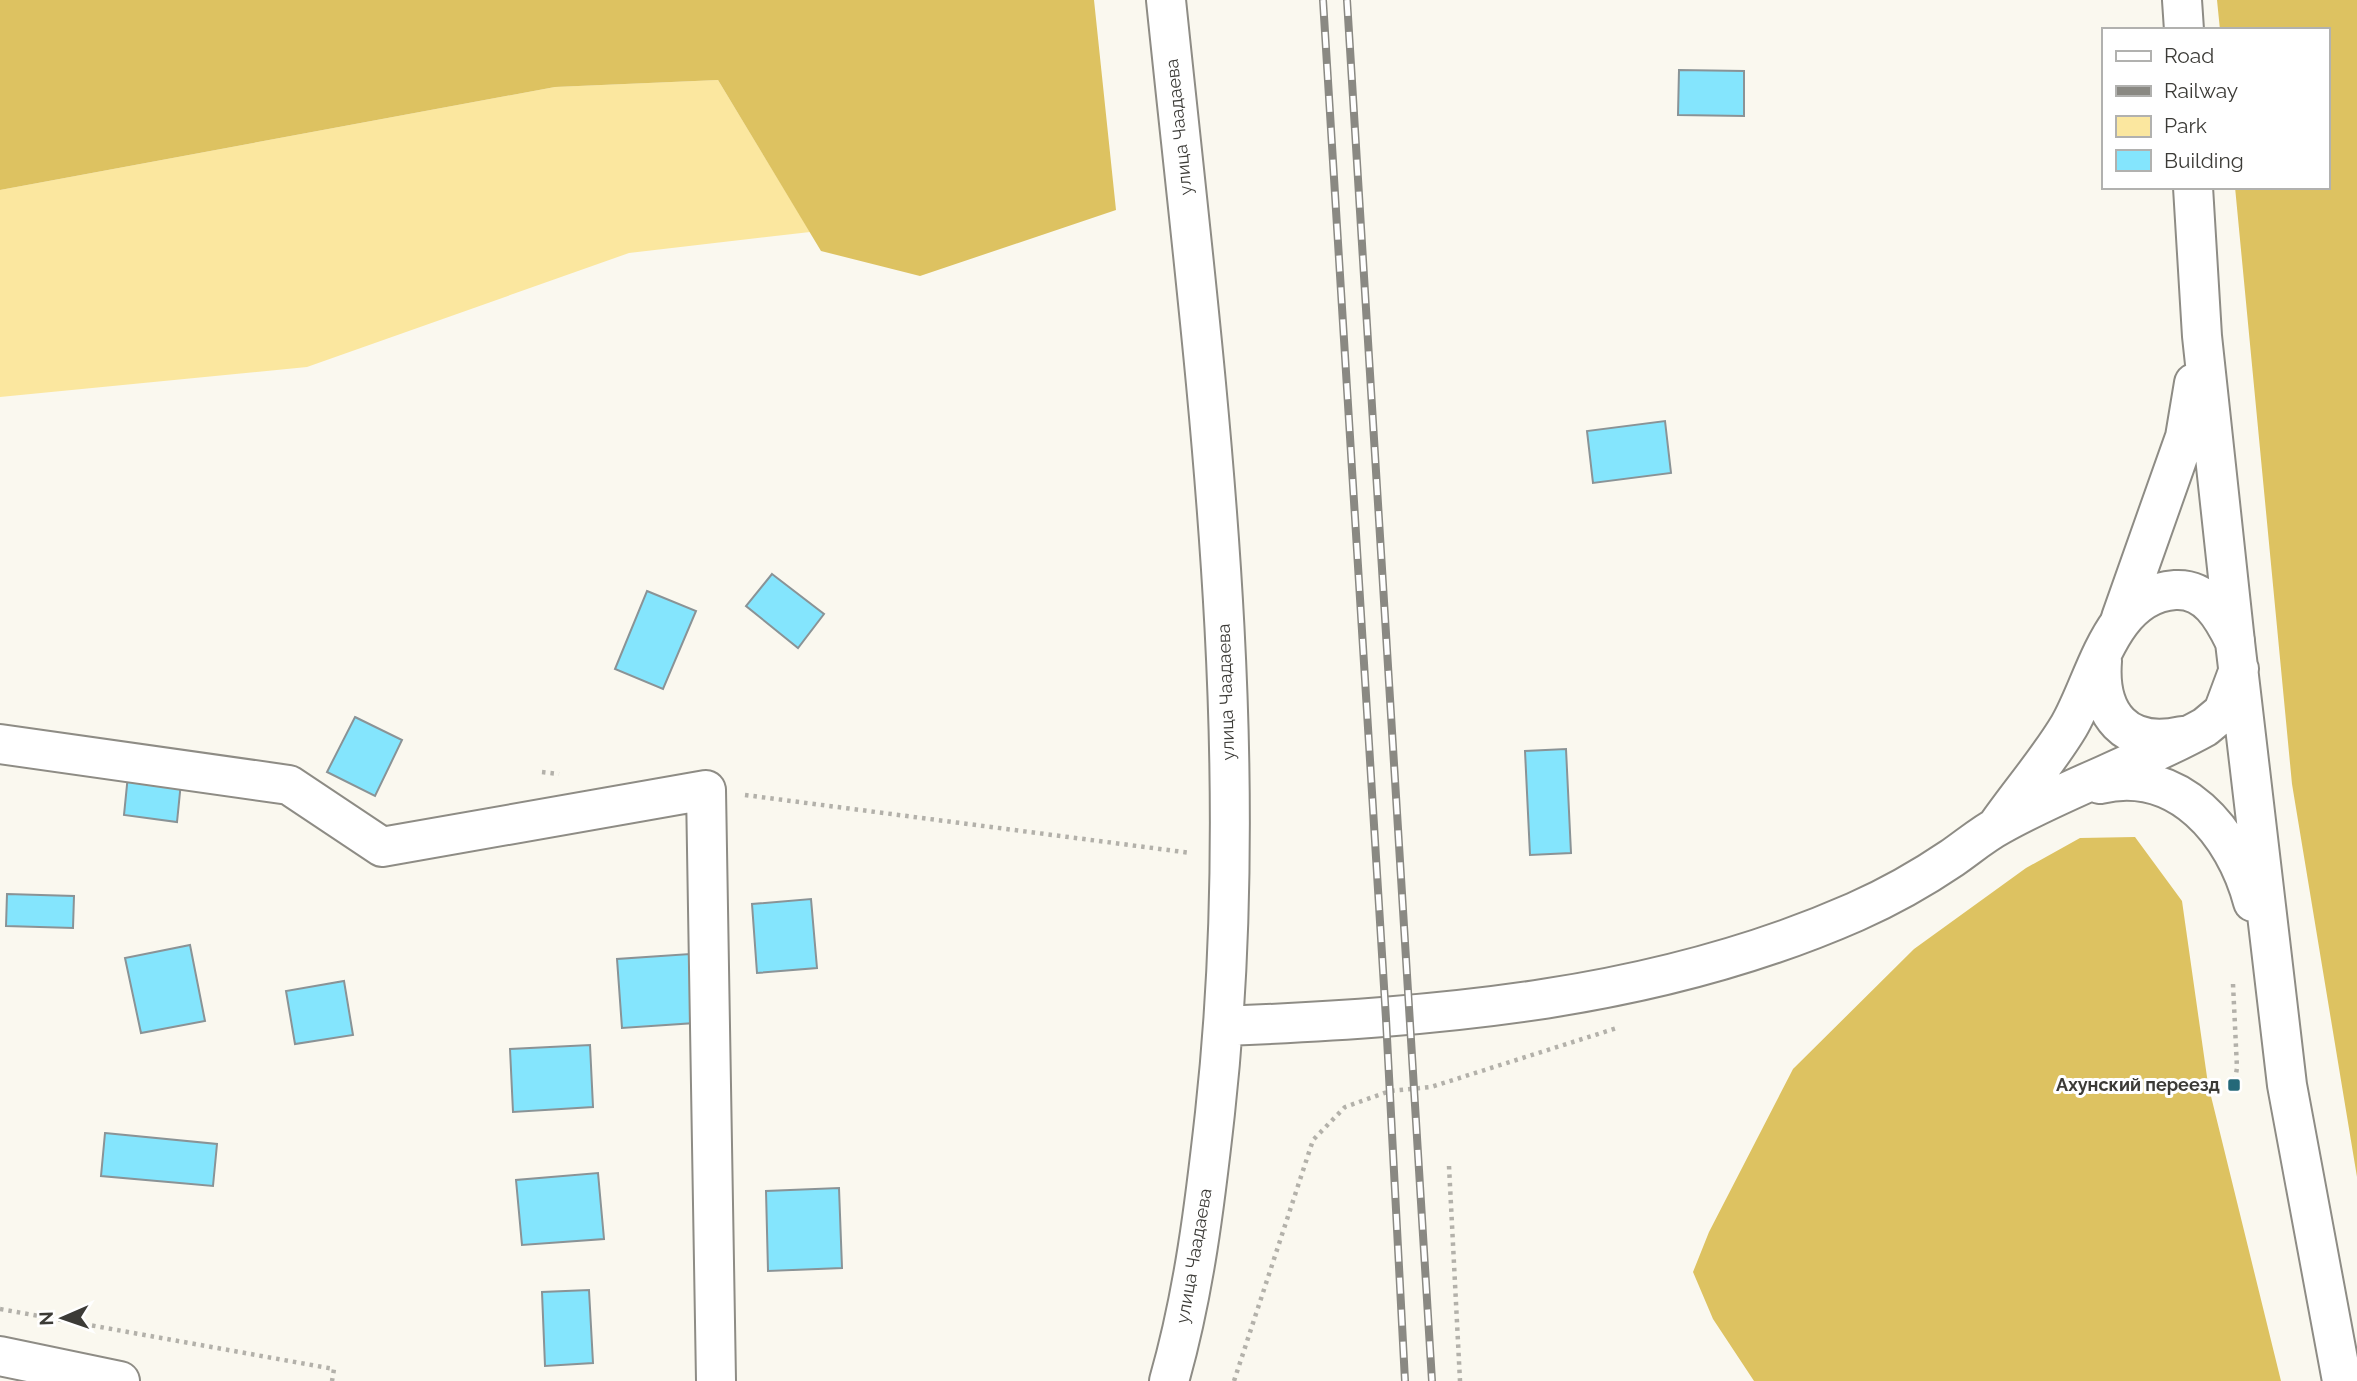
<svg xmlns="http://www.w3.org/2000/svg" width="2357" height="1381" font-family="Raleway,sans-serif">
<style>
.green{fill:#fbe79f}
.forest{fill:#ddc261}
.building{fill:#84e5fd;stroke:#8a9396;stroke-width:2}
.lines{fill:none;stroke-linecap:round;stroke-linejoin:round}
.minor-casing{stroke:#8e8c85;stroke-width:42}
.tertiary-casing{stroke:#8e8c85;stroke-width:42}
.secondary-casing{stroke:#8e8c85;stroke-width:42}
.primary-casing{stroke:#8e8c85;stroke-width:42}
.path{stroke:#b3b1aa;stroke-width:4.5;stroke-dasharray:3.5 5;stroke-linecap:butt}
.minor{stroke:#fff;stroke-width:38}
.tertiary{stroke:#fff;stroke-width:38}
.secondary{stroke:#fff;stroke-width:38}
.primary{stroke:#fff;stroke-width:38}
.rail-casing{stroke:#8a8983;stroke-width:8}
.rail{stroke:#fff;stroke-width:5;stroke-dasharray:16;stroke-linecap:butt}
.poi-dot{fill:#246979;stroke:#fff;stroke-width:2.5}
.labels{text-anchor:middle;stroke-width:6;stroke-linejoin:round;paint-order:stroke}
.street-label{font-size:18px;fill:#3c3b37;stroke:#fff}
.poi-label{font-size:18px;font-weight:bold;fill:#3c3b37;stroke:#fff;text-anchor:end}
</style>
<rect width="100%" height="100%" fill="#faf8ef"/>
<path class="green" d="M718,80L810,232L629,253L307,367L0,397V190L555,87Z"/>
<path class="forest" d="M0,0H1094L1116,210L920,276L821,251L718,80L555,87L0,190Z
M2217,0H2357V1177L2292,784L2235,187H2327V30H2220Z
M2135,837L2182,901L2208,1084L2281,1381H1754L1713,1319L1693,1272L1709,1232L1793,1069L1914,949L2026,868L2080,838Z"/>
<path class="building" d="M1679,70L1744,71V116L1678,115Z
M1665,421L1671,473L1593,483L1587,431Z
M772,574L824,614L798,648L746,606Z
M647,591L696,611L663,689L615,669Z
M355,717L402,740L375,796L327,772Z
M1566,749L1571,853L1530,855L1525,751Z
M128,775L181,782L177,822L124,815Z
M7,894L74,896L73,928L6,926Z
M811,899L817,968L757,973L752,904Z
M190,945L205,1021L141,1033L125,958Z
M690,954L695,1023L622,1028L617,959Z
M344,981L353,1035L295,1044L286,991Z
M590,1045L593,1107L513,1112L510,1049Z
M105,1133L217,1144L213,1186L101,1176Z
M598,1173L604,1239L522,1245L516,1180Z
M839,1188L842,1268L768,1271L766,1191Z
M589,1290L593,1363L545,1366L542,1292Z"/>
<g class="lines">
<defs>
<path id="minor" d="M0,744L289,785L382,847L706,790L716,1381"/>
<path id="tertiary" d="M0,1356L120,1381"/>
<path id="secondary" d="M2182,0L2184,30
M2193,187L2202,336L2235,642
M2121,618L2185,437L2194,383"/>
<path id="primary" d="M1166,0C1204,369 1256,742 1215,1113C1205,1203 1194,1294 1169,1381
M2102,661C2098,714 2125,749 2182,736
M2100,784C2179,765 2235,833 2253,902
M1997,826C2020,793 2048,761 2069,726C2096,680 2110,594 2175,590C2207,588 2223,617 2235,642L2287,1085L2342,1381
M1225,1026C1440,1017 1655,1000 1855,912C1889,897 1921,879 1952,858C1968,847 1983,834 2000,825C2066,788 2138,764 2205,727L2223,712L2239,669"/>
</defs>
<use href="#minor" class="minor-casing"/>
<use href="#tertiary" class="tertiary-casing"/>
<use href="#secondary" class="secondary-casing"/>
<use href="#primary" class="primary-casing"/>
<path class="path" d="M542,772L559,774
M745,795L1191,853
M2233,984L2237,1068L2234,1085
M1449,1166L1460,1381
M0,1309L334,1369L332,1381
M1234,1381L1313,1140L1345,1107L1390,1091L1431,1087L1617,1028"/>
<use href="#minor" class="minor"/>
<use href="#tertiary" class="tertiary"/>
<use href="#secondary" class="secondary"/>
<use href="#primary" class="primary"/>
<defs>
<path id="rail" d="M1323,0L1386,1019L1405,1381
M1347,0L1432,1381"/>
</defs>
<use href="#rail" class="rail-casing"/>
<use href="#rail" class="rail"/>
</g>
<rect class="poi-dot" x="2227" y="1078" width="14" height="14" rx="3.5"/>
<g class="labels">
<g class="street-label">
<text transform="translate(1179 127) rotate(-96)" y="6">улица Чаадаева</text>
<text transform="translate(1226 692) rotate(-92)" y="6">улица Чаадаева</text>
<text transform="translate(1194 1256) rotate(-80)" y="6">улица Чаадаева</text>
</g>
<g class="poi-label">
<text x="2220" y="1091">Ахунский переезд</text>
</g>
</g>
<rect x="2102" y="28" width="228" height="161" fill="#ffffff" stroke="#b1b1af" stroke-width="2"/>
<rect x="2116" y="51" width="35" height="10" fill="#ffffff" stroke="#b1b1af" stroke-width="2"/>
<text x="2164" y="63" font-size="21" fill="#3c3b37">Road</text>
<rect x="2116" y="86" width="35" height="10" fill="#8a8983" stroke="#b1b1af" stroke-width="2"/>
<text x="2164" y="98" font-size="21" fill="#3c3b37">Railway</text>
<rect x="2116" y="116" width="35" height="21" fill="#fbe79f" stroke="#b1b1af" stroke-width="2"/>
<text x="2164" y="133" font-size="21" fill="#3c3b37">Park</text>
<rect x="2116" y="150" width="35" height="21" fill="#84e5fd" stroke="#b1b1af" stroke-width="2"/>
<text x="2164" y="168" font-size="21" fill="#3c3b37">Building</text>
<g transform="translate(63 1318) rotate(268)" stroke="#ffffff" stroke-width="5" paint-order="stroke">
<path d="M0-5L12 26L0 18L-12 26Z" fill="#3c3b37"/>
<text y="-10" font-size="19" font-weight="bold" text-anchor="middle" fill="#3c3b37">N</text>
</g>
</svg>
